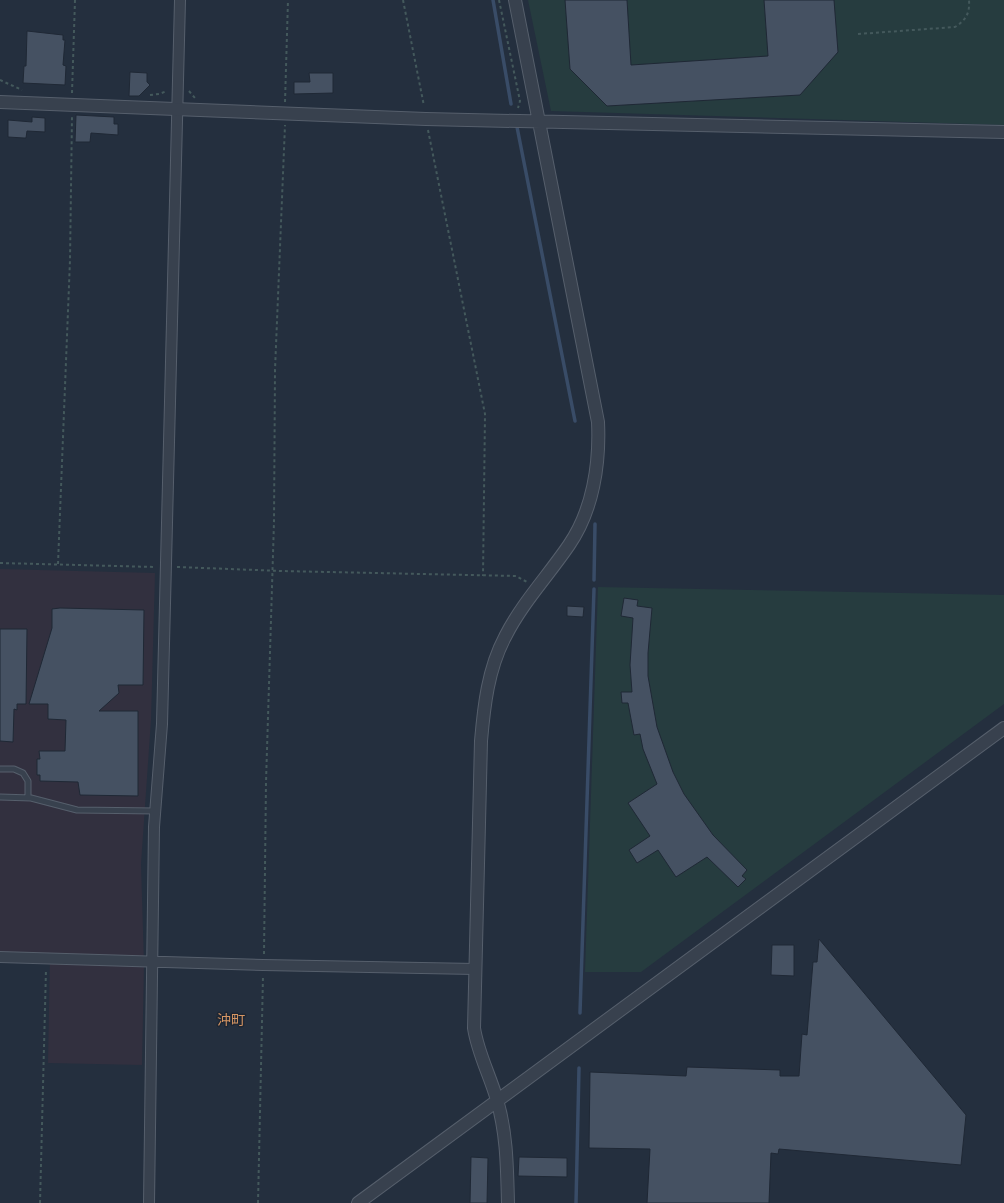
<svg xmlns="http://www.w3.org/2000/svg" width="1004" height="1203" font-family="'DM Sans','Noto Sans JP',sans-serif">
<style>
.medical{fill:#32303f}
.green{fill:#263c3f}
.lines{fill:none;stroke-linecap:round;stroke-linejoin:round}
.stream{stroke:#394c67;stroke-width:3.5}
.building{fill:#455162;stroke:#1f2835}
.service-casing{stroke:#565f6c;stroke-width:7}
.minor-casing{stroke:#565f6c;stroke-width:12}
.tertiary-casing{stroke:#565f6c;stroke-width:14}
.path{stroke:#44595c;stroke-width:2;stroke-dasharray:3 3;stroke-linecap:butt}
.service{stroke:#38414e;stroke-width:5}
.minor{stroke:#38414e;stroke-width:10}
.tertiary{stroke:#38414e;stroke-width:12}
.labels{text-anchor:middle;stroke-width:3;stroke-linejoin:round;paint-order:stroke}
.quarter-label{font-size:14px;fill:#d59563;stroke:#1d2633}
</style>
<rect width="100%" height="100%" fill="#242f3e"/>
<path class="medical" d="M0,569L155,573L151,720L141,864L144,964L142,1065L48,1063L50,954L0,953Z"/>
<path class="green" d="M528,0H1004V125L551,111Z
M598,587L1004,595V704L641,972H585Z"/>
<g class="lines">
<path class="stream" d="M493,0L511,104
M517,127L575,421
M594,580L595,524
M580,1013L594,589
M576,1203L579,1068"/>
</g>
<path class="building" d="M565,0H627L631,65L768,56L764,0H834L838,52L800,95L607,106L570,69Z
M27,31L63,35V40H65L63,65L66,66L65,85L23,83L24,66H26Z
M130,72L147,73V82L150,85L139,96H129Z
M309,73H333V93L294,94V82H310Z
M76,115L114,117V124H118V135L91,133L90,142H75Z
M32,117L45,118V132L27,131L26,138H24L8,137V120L32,122Z
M624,598L638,600L637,606L652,608L648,653V676L657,727L673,772L684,794L713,835L747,870L742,876L746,879L738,887L707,857L676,877L658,850L637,863L629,850L650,836L628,803L657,784L643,749L640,734L634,735L628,703H622L621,692H632L630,665L633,618L621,616Z
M567,606L584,607L583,617L567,616Z
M60,608L144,610L143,685H118L119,693L99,711H138V796L80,795L78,782L40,781V775H37V759H40L39,751H65L66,720L48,719V704H29L52,628V609Z
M0,629H27L26,704H17V710L14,709L13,742L0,741Z
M819,939L966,1115L961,1165L779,1149L778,1154L771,1153L769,1203H647L650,1149L589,1148L590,1072L686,1076L687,1067L780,1070V1076H799L802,1034L807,1035L813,962H817Z
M772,945H794V976L771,975Z
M471,1157L488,1158L487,1203H470Z
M519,1157L567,1158V1177L518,1176Z"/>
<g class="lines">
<defs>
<path id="service" d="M0,769H14L23,773L28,781V798
M0,797L31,798L77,810L156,811"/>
<path id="minor" d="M0,957L263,965L475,969
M149,1203L154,827L162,724L180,0"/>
<path id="tertiary" d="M0,102L426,119L1004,132
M358,1203L1004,728
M508,1203C507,1168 507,1134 497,1100C490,1075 478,1054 474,1028L481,741C484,706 488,669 505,637C522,603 548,576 569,545C593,510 600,464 598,422L515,0"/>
</defs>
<use href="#service" class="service-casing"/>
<use href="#minor" class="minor-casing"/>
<use href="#tertiary" class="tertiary-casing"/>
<path class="path" d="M403,0L424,106
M499,0L520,101L518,108
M858,34L955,27C966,20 970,13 969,0
M0,80L22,90
M189,91L195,98
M72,93L75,0
M150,95L159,94L167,91
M285,102L288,0
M428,130L485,414L483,576
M0,563L155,567
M58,564L70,260L72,116
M177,567L282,571L516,576L527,582
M264,954L266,782L274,522L275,370L285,125
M40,1203L46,969
M258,1203L263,976"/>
<use href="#service" class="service"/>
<use href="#minor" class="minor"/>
<use href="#tertiary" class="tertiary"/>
</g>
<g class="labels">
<g class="quarter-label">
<text x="231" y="1025">沖町</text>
</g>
</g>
</svg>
